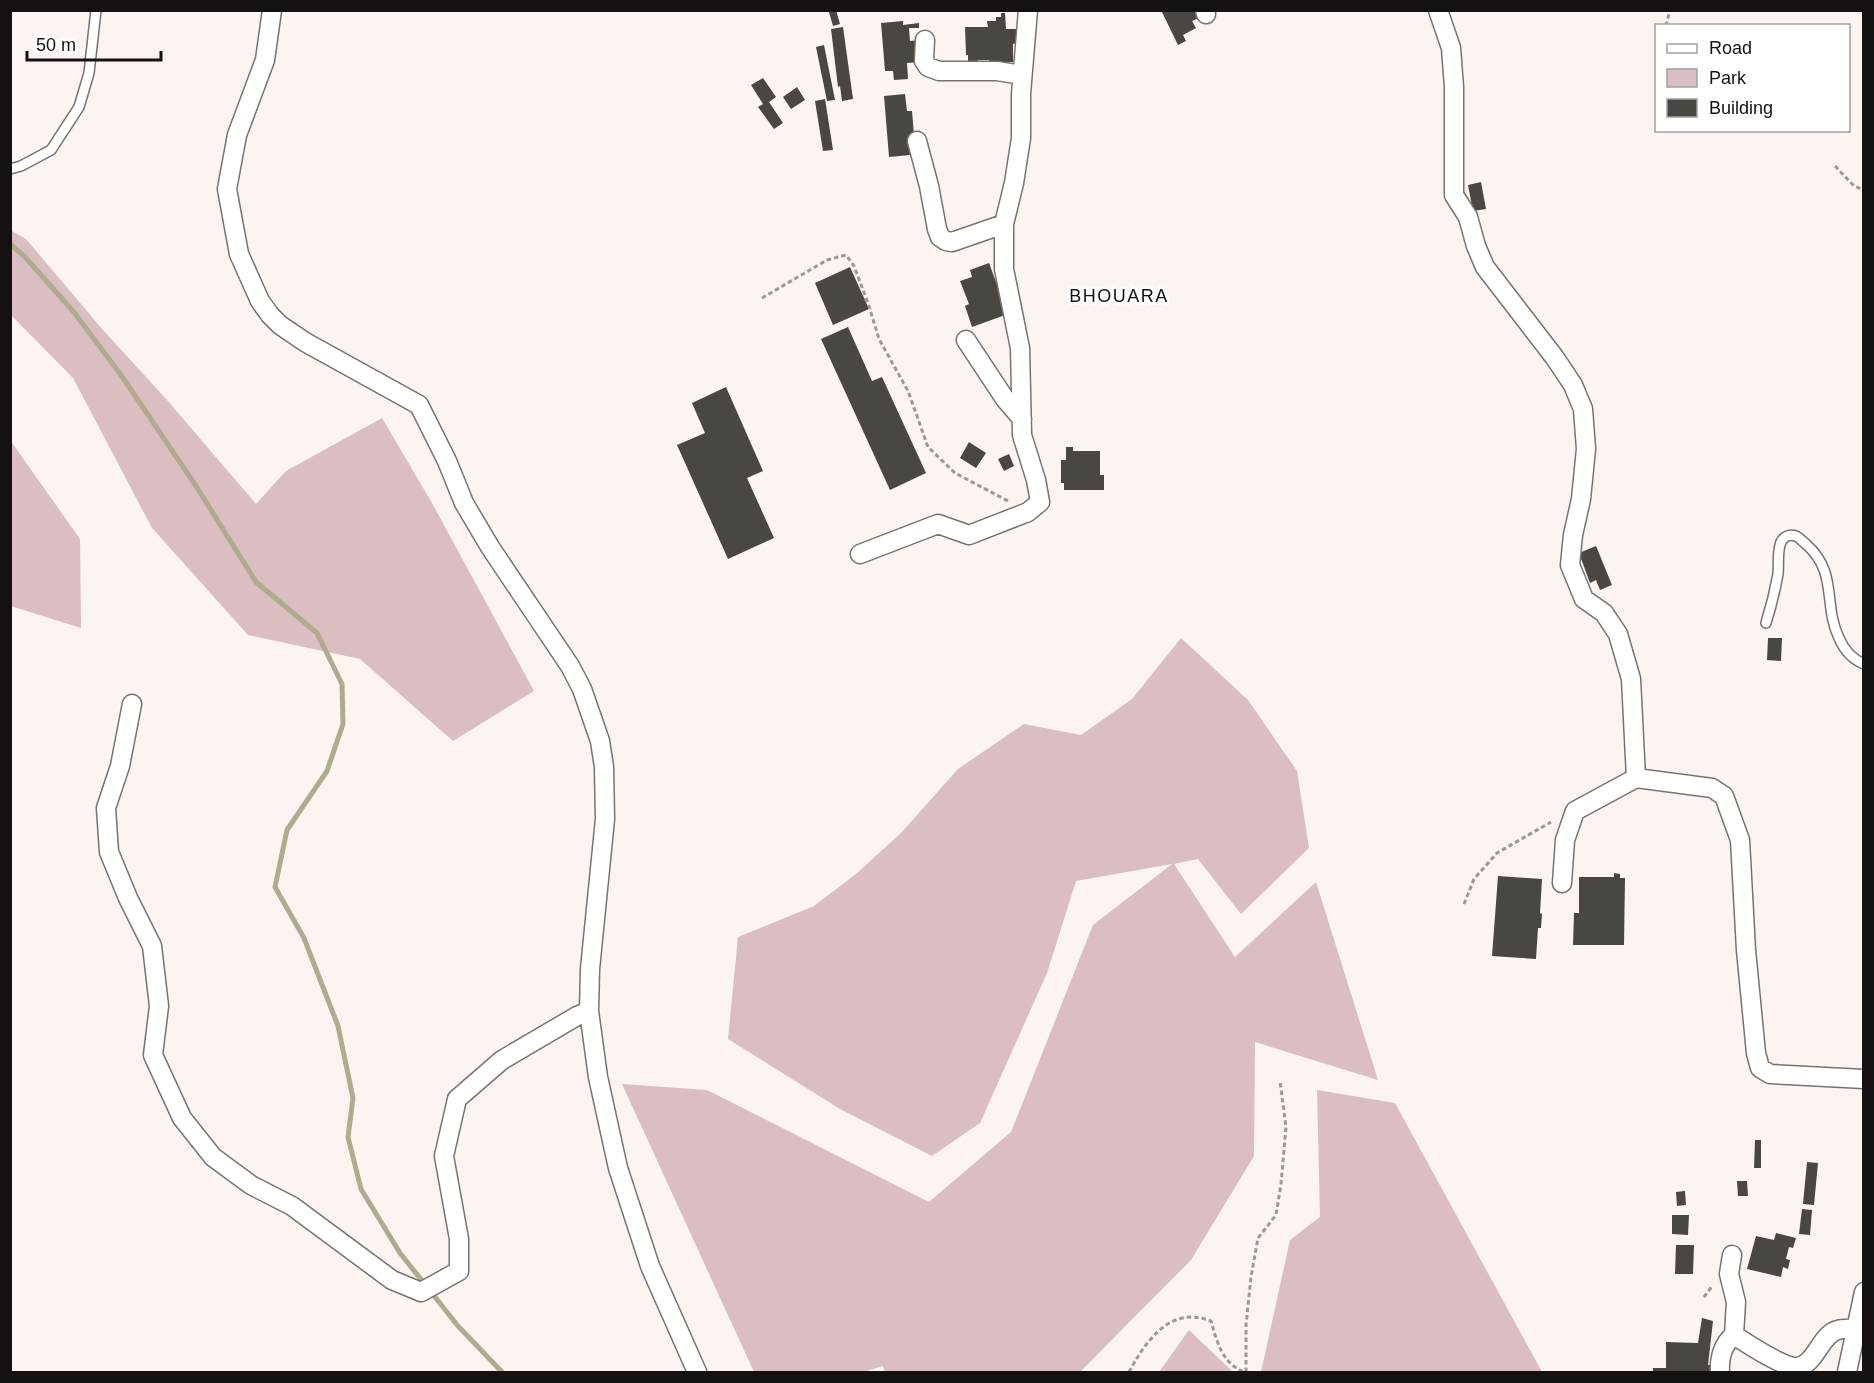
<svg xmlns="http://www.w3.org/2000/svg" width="1874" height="1383" font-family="Arial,sans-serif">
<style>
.green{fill:#dabec1}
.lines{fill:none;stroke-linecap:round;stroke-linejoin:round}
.stream{stroke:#afab8e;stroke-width:5}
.building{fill:#4a4641}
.lane-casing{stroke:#79736f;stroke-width:12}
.street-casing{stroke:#79736f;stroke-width:21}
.path{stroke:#9d9895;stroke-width:3;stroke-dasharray:4.5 3;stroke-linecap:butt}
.lane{stroke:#fff;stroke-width:9}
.street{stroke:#fff;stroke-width:18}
.labels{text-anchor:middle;stroke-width:6;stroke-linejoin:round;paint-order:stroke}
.quarter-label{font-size:18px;letter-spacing:1.5px;fill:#141110;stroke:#fff}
</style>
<rect width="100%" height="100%" fill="#fbf4f0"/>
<path class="green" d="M10,230L26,239L103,330L167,400L256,504L286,471L382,418L432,503L534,691L453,741L360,659L248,635L152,528L73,378L11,315Z
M10,440L80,539L81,628L11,606Z
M1181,638L1248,700L1297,771L1309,848L1241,914L1198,859L1174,864L1235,957L1316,882L1378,1080L1255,1042L1254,1156L1191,1260L1080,1372H885L883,1366L863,1372H754L622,1084L707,1090L929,1202L1011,1132L1093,925L1172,864L1076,881L1047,973L980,1123L932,1156L840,1109L728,1039L738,937L814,906L856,874L901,833L958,769L1024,724L1081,735L1132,699Z
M1317,1090L1395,1103L1542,1372H1261L1290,1240L1320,1217Z
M1189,1330L1233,1372H1159Z"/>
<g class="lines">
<path class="stream" d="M10,244L25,257L73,311L121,375L196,486L256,582L317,633L342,684L343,724L327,771L287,830L275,887L304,938L338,1026L353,1098L348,1137L361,1189L400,1253L458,1326L502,1372"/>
</g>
<path class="building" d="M833,10H836L840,24L833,26L829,12Z
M1161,10H1201L1204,16L1192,21L1196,28L1183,35L1186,41L1178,45Z
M1001,13H1005L1006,29H1019L1020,43L1013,44V62L989,63V60H978V65H968V55H966L965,27H988L987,21H996V17H1001Z
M903,21V25L919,23V28H909L910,41L920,40L921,62L907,63L908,79L894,80L893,71H885L881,23Z
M843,27L853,99L842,101L840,86L838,87L831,29Z
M824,45L835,100L827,101L816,47Z
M763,78L776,97L769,102L783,123L774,129L758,107L763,104L751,85Z
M797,87L805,100L791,109L783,97Z
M905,94L907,111H912L914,135H908L910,155L889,157L884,96Z
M825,99L833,150L823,151L815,101Z
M1481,182L1486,209L1473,211L1468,185Z
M989,263L1008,314L972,327L965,306L969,304L960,281L972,277L970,270Z
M850,267L869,309L833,325L815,283Z
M848,327L872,381L882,377L926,473L890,490L821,339Z
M726,387L763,471L747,478L774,538L728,559L677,445L705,433L692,403Z
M969,442L986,453L976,468L960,458Z
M1066,447H1073V451H1100V475H1104V490H1064V483H1061V460H1066Z
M1009,454L1014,466L1004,471L998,459Z
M1596,546L1612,585L1600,590L1596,580L1590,583L1579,553Z
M1768,638H1782L1781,661L1767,660Z
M1614,873L1620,874V878H1625L1624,945H1573L1574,913H1579V877H1614Z
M1498,876L1542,879L1540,913L1542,914L1541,928H1538L1536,959L1492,956Z
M1755,1140H1761V1168H1754Z
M1807,1162L1818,1163L1814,1205L1803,1204Z
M1737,1181H1747L1748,1196H1738Z
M1685,1191L1686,1205L1677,1206L1676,1192Z
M1802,1209L1812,1210L1810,1235L1799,1234Z
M1672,1215H1689L1688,1235L1672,1234Z
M1776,1233L1796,1238L1793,1248L1789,1247L1786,1259L1790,1260L1788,1269L1783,1267L1781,1277L1747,1269L1756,1236L1774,1240Z
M1676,1245H1694L1693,1274H1675Z
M1702,1318L1713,1321L1708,1365H1714V1372H1653V1368H1666V1342L1698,1343Z"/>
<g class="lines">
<defs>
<path id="lane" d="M10,169L21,166L51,150L79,107L89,73L96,10
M1766,623C1771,607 1775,591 1778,574C1779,564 1777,551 1781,542C1784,536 1790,534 1796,536C1800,538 1803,542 1807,545C1838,573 1823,605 1839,638C1844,650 1852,659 1864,664"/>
<path id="street" d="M272,10L265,60L237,135L227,189L239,254L260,301L270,315L280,325L305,342L419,405L447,461L464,503L490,547L570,666L582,689L600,741L604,767L605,819L590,969L589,1011L598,1077L618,1168L650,1266L697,1372
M1205,10L1206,14
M1438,10L1451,48L1454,87V195L1468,217L1476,246L1485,267L1555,358L1573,385L1583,409L1586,449L1581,499L1573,535L1570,565L1584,599L1604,613L1618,634L1631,679L1636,778
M925,40L924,61L928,67L939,71H997L1022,75
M917,141L929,186L937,229L940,237L946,241L952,242L1004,224
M966,340L1005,399L1022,419
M860,554L938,524L969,535L1028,512L1040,502L1036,480L1022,435L1020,348L1004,269V224L1014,183L1021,138V94L1028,10
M132,704L120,766L106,808L109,852L128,898L152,946L159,1006L153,1055L182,1118L213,1157L251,1185L292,1206L392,1280L421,1292L459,1271V1239L444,1156L457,1099L502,1060L577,1016L589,1011
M1562,883L1565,840L1575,811L1636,778L1712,788L1724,796L1740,840L1746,950L1756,1053L1760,1068L1770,1074L1864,1079
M1732,1255L1729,1274L1736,1302L1734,1335C1746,1343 1784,1368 1797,1367C1816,1365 1820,1334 1838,1330C1843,1328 1851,1329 1857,1329
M1720,1372C1719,1358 1723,1344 1734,1335
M1847,1372L1864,1292"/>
</defs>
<use href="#lane" class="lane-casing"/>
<use href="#street" class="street-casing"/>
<path class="path" d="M1666,26L1670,10
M1835,166L1854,186L1864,190
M762,298L827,260L846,255L854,266L868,303L879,339L908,391L928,447L955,473L1008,501
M1464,904L1474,879L1497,853L1551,822
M1704,1297L1713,1285
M1129,1372C1146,1341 1170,1305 1211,1321C1217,1342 1222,1363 1244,1372
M1246,1372V1325L1251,1277L1258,1238L1276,1215L1281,1184L1286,1127L1280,1081"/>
<use href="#lane" class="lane"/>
<use href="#street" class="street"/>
</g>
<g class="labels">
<g class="quarter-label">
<text x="1119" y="302">BHOUARA</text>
</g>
</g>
<rect width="1874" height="1383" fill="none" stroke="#141110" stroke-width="24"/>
<rect x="1655" y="24" width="195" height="108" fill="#ffffff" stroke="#a1a09f" stroke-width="1.5"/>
<rect x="1667" y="44" width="30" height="9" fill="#ffffff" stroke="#a1a09f" stroke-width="1.5"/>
<text x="1709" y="54" font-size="18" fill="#141110">Road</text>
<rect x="1667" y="69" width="30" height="18" fill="#dabec1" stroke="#a1a09f" stroke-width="1.5"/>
<text x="1709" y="84" font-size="18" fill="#141110">Park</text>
<rect x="1667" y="99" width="30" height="18" fill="#4a4641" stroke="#a1a09f" stroke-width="1.5"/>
<text x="1709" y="114" font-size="18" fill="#141110">Building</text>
<path d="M27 51v9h134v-9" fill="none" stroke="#141110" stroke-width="3"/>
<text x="36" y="51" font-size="18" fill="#141110" stroke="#ffffff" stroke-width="4.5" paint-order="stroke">50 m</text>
</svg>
